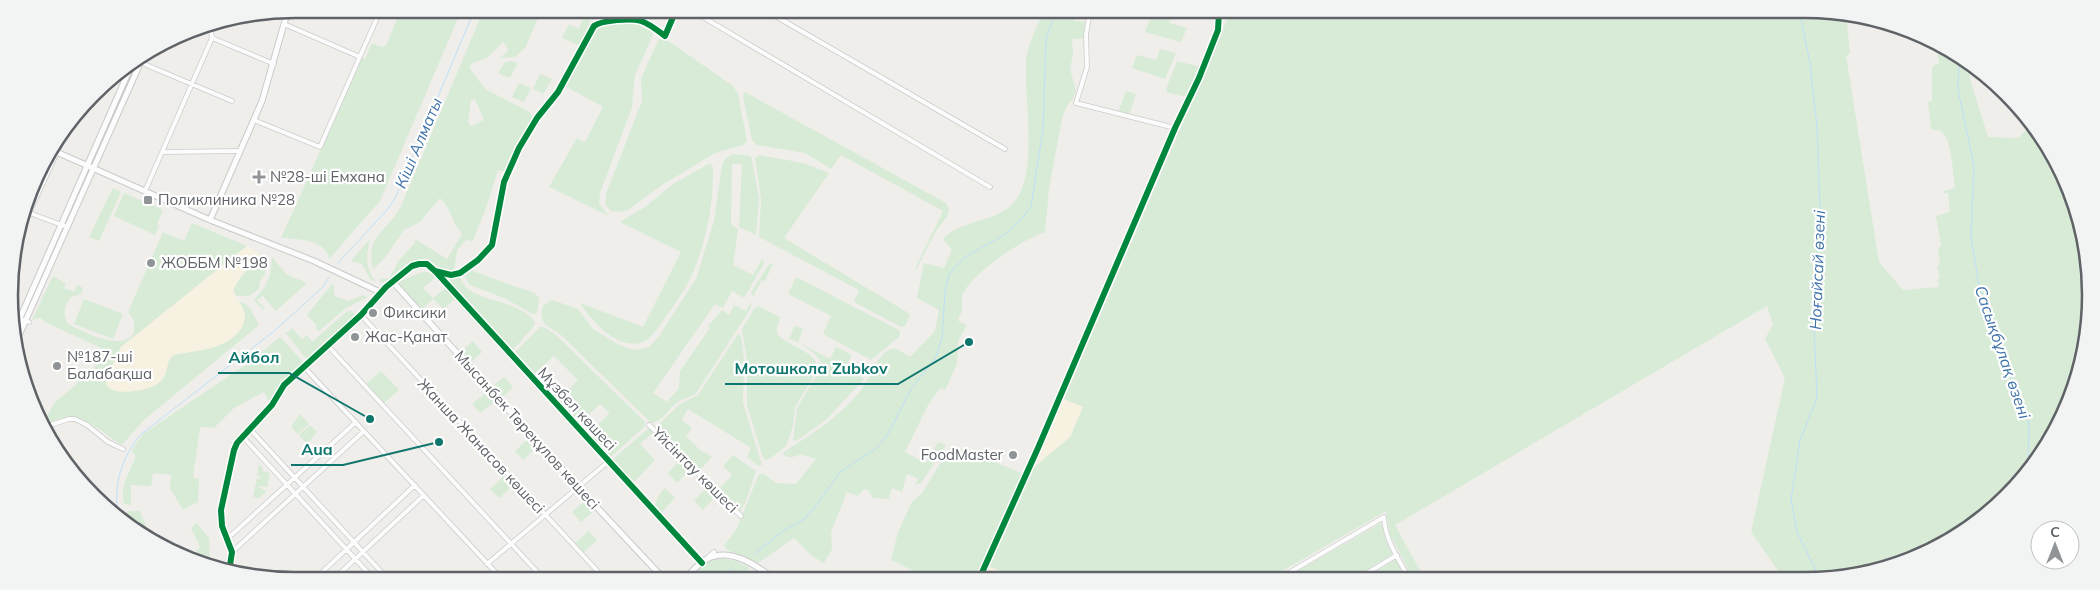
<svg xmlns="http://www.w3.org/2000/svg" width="2100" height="590" font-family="Mulish,sans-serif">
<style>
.green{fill:#d8ebd6;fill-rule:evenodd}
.sand{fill:#f6f1e1}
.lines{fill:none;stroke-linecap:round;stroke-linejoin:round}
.stream{stroke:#bfe0f9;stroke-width:1}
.street-casing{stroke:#cbcccc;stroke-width:5.5}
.secondary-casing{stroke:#cacacb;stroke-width:7}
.street{stroke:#fdfcfc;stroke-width:4}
.secondary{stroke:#fdfcfc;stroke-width:5}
.cycleway-casing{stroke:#fff;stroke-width:9}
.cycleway{stroke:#00873e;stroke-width:6}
.poi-dot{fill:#919496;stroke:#fff;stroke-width:2}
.labels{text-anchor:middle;stroke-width:4.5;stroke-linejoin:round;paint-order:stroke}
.poi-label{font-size:15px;fill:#5f6368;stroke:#fff;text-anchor:start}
.street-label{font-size:15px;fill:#5f6368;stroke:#fff}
.water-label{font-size:16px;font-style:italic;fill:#4174aa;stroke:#fff}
.rim{fill:none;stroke:#5f6368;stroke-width:2.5}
.leader{fill:none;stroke:#0f766e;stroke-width:2}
.callout-dot{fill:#0f766e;stroke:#fff;stroke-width:2}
.callout-label{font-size:16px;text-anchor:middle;font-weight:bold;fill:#0f766e;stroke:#fff;stroke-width:4.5;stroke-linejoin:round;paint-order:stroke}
</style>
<rect width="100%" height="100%" fill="#efeeea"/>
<path class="green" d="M401,9H462L380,201L329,259C326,239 297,239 281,238L362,58L365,59L372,43L381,47L386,46Z
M484,9L546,10L544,13L541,12L525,48L515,57L500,58L509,50L503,42L487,58L473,63L469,67L485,89L530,112L533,118L504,171L498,170L486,208L473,241L466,240L457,250L454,270L406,267L392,279L381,283L379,279L389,278L400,259L415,243V239L447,259L462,234C452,223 451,208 440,198L420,222L404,230L384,259L373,269C364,235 389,231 401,206ZM475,99L484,120L471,126L468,122L471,100Z
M567,10C578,10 587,11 590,23L582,42L578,45L562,38L569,24L579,29L584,17Z
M1044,11H1074V21L1085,22L1083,38L1072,39L1073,54L1070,69L1076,91L1072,100L1067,106L1062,118L1049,189L1045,232C1023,239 972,273 963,294C960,300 963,304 962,309C962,313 959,316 958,320L960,322L967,325L958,341L957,364L945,390L940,388L927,407L905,452L926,463L938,442L946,445L921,483L915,485L918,479L907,474L902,492L892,488L889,499L873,498L868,490L864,489L858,496L847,492L831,532L832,549L824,563L812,556L794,538L758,563L727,550L724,546L737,528L759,474H764L776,483L796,484L816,459L800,454C795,457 788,459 783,454L784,452C813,433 841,416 862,389C872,376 877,351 895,348L910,357L935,331L939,310L917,298L924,263L944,268L952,250L943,239C961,219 1001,222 1016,200C1038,170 1024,99 1026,62C1027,45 1037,27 1044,11Z
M1153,12H1174L1169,23L1187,28L1181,42L1145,32Z
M1225,12L1846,14L1850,53L1846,56L1879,262L1903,290L1939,287L1938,277H1940L1937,266L1940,264L1938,249L1941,245L1936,216L1950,212L1948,193H1944V191L1955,188C1953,175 1952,144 1944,134C1941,130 1937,130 1933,130L1931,128L1928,102L1932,101V68L1934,65L1939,64L1937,46L1940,47V50L1943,51L1944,49L1964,57L1970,63V79L1988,137L2018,138L2032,125L2043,136L2086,239V351L2062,422L2007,498L1931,552L1842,579H1784L1751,532L1785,378L1765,339L1773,324L1767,306L1395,525L1424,578H1413L1390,534L1386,511L1270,578L1011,577L1007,573L989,567L1033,468L1070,437L1082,407L1064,399L1227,20Z
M633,23H639L652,30L653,35L635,75L632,107L600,193L599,204L609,216L549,187L577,138L585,142L603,107L565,86L595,28L604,24Z
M659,39L670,42L733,86L738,94L747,141L743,145L715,153L662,185L628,210L620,212L611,211L605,204L606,194L642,101L641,78Z
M1160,49L1176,53L1165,79L1132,68L1137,55L1156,60Z
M511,61L518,63L510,78L498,73L505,62Z
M1177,61L1200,67L1197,78L1187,97L1166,92L1167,87Z
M540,74L552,79L543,94L533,89Z
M519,83L531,88L524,102L512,97Z
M1126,91L1136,94L1129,115L1118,113Z
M745,92L946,203L949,209L948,215L936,231L915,272L916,267L943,211L841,155L831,169L805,153L756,145L752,140L743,96Z
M733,154L751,156L759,198L756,235L739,227L742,164H732L731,224L738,229L733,265L753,275L762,259L764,263L744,298L732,291L723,308L715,304L653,393L667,402L679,388L680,371L710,328L708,326L722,310L729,315L734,305L746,311L751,302V308L697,392C692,397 686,398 679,401C669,407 663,422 651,423L560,334C547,325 538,324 543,306L552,300L578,309L593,329L619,345L633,350L646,348L650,346L659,336L696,279L714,221L722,165L726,158Z
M759,155L803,163L829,173L784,238L910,314L905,326L901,327L854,302L859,290L759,237L761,199L755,158Z
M710,163L713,167C714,205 705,250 687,285C680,297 672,308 664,319C658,328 651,340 640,343C616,349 591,320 580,303L643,327L681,252L620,222L645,207L673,184Z
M113,188L121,192L99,241L89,237Z
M124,193L163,210L157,224L159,226L155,235L114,216Z
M192,223L247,246L121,347L131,391L169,361L173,355L218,346L244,311L239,302C250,302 253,316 259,325L144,420L122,445C107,437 86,415 69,417C61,418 53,422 46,424L44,422L55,402L77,384L79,381L103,359L98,357L101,348L47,323L40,318L32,320L53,276L66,284L64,288L74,292L77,285L83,288L81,294L71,297C64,305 62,315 68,324C81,331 129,355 134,330C135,323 133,317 128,312L163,232L184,241Z
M370,239C366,256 365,267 376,282L370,279L362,264L351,261Z
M272,257L286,274L307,283L276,311L263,296L257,300L264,308L263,310L254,300L264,288L270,275Z
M263,258L267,260L265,274L260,281L259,289L249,296H235L233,291C239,278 249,264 263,258Z
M770,263L773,264L765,281L762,280L753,297L751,292Z
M470,270L534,293L539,298L537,313L533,314L504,298L470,285L464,276Z
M422,272H428L436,277L423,288L433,298L446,288L455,299L443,309L433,299L421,310L398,285V282Z
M447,276H459C462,280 464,286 468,289C486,303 518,300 535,322L534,326L513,350L508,349L503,340L492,332L445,281Z
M796,277L897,329L900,331V336L871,360L823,334L831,316L788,294Z
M333,283L335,296L348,301L363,295L368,297L346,308L319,331L315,328L317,326L307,315Z
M84,299L123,314L113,339L74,324Z
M758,306L780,317C780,322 776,326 777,332C779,345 825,351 816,373L795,407L793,426L786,446L771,458L766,460L763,458L747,405V360L742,329L754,309Z
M351,311L358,316L307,360L286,333L292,328L302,339L307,335L312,342L346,312Z
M795,325L803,329L798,342L830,359L836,347L852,355L845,369L864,379L826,420L796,441L793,440L797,408L822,366C820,354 800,342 789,339Z
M540,327H544L556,335L645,422V426L612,456L607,457L587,435L610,413L600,404L578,425L556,402L578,380L554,356L532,376L514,356L515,352Z
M738,334L741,336L744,360L743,403L762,465L758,466L747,457L751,448L688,409L682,420L692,428L686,436L699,449L712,457L700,470L659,431L658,425L680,404L698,395Z
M280,337L304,363L282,383L267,407L269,402L264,392L234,408L214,428L200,427L193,478L199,479L198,502L183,510L170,488L171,475L153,473L151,486L131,485V505L124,504C119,486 130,472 136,456L131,451L143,434L251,361Z
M473,341L482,352L469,364L459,353Z
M381,371L399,390L384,403L366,384Z
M504,377L513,387L502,398L492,387Z
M487,392L495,401L480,413L472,404Z
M300,414L309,424L298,434L291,427Z
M310,425L317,432L307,444L299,435Z
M650,427L654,432L640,444L655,460L632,484L612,460Z
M529,438L537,447L523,460L515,451Z
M950,447L969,451L1023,474L978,577H926L891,560L898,532L912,502L923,492Z
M733,455L756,471L746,501L740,511L719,489L732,475L723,466Z
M681,459L690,469L677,483L668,473Z
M259,464L263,468L262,471L270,473L267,487L259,486V488L267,491L259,498L253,497L257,478L260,479L261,477L257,476Z
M504,476L513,486L499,498L490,489Z
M708,486L716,496L703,510L694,501Z
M665,488L675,498L659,515C652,504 657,497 665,488Z
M586,500L595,510L581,522L572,512Z
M128,511H140L147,528L142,531L143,535L128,522L126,513Z
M197,523L209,538L210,559L205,563L191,558L200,547L191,528Z
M1381,523L1387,543L1393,554L1354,578H1297L1294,573Z
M589,531L597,540L583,553L575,543Z
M720,558L736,561L750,568L740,577H690L706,562Z
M1396,559L1406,578H1365Z"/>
<path class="sand" d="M247,246L265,258C250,261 239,278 233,290C236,297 241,304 244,311C246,317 244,324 241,329C225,351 196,350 173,355L170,357C167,366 167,375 160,382C151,391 102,400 106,378L121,347Z
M1064,399L1083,407L1070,437L1033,468Z
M989,567L1007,573L1011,577H984Z"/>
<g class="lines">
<path class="stream" d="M1800,14L1810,63L1817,127L1820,211L1813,302L1817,398L1800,440L1791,500L1797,532L1820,579
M1959,55L1958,90L1974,166L1971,235L1979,286L2029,424L2028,460L2026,472
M338,263L387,210L395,198L475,9
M118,513C113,484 122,458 140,435L273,332L323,287L329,277
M754,554L783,531L804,519L815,507L840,472L877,448L888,434L912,387L935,359L942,338L945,291L949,274L965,257L1004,235L1020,221L1031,207L1043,129L1046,40L1055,11
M723,577L732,568"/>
<defs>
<path id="street" d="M691,10L990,187
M765,10L1005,149
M278,12L287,16
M1090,12L1086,34L1087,67L1076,103L1175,128
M284,24L360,57
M212,38L274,64
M137,61L232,101
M254,120L320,147L381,9
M163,152L240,151
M145,191L212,38L211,31
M27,212L67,227
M29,213L67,131
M435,271L451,275L460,273L478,260L492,245L504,182L519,148L537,118L558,92L594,26C602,20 632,18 641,21C650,24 658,31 665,36L676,10
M361,315L602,576
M13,316L29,322
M328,346L541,576
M304,367L499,576
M649,425L741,516
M47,426L69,419H75L87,425L108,442L123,449
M250,429L385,576
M243,437L371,576
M227,539L356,422
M232,552L364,431
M706,559L714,552
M487,564L609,461
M229,572L232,552L222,526L221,510L235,447L272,405L284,385L361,315L380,292
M318,576L415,485
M337,576L424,495
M980,577L1038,448L1175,128L1199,78L1218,30L1219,12
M1280,578L1384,517C1385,540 1398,558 1409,578
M1359,578L1397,555"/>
<path id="secondary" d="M52,150L210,220L314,261L380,292L412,266L427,264L702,563
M210,220L262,101L288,10
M393,282L578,487L662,577
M20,329V318L132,64
M16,342L143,57
M686,577C693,571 699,563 707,559C729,547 754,564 772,577"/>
</defs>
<use href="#street" class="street-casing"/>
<use href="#secondary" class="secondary-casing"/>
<use href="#street" class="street"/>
<use href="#secondary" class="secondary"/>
<defs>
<path id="cycleway" d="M435,271L451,275L460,273L478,260L492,245L504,182L519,148L537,118L558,92L594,26C602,20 632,18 641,21C650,24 658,31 665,36L676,10
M229,572L232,552L222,526L221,510L234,450L237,443L272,405L284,385L361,315L386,287L412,266L419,264H427L435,271L702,563
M980,577L1038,448L1175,128L1199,78L1218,30L1219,12"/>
</defs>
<use href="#cycleway" class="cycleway-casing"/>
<use href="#cycleway" class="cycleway"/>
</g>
<g class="poi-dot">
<path d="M256.5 169.5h5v5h5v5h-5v5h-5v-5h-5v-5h5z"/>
<rect x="143" y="195" width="10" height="10" rx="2.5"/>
<circle cx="151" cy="263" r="5"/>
<circle cx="373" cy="313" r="5"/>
<circle cx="355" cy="337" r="5"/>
<circle cx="57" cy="366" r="5"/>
<circle cx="1013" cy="455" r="5"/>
</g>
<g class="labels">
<g class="poi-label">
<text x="270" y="182">№28-ші Емхана</text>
<text x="158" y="205">Поликлиника №28</text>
<text x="161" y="268">ЖОББМ №198</text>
<text x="383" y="318">Фиксики</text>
<text x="365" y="342">Жас-Қанат</text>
<text x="67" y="362">№187-ші<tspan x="67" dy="17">Балабақша</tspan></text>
<text x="1003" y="460" text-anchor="end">FoodMaster</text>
</g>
<g class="street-label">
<text transform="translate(577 409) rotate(47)" y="5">Мұзбел көшесі</text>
<text transform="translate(527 430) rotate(48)" y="5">Мысанбек Төреқұлов көшесі</text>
<text transform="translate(481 446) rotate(47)" y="5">Жанша Жанасов көшесі</text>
<text transform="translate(695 470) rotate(45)" y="5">Үйсінтау көшесі</text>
</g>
<g class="water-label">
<text transform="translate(418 143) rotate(-67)" y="6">Кіші Алматы</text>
<text transform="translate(1817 270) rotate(-88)" y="6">Ноғайсай өзені</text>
<text transform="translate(2003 352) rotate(71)" y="6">Сасықбұлақ өзені</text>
</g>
</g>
<path d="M0 0H2100V590H0ZM295 18H1805A277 277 0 0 1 2082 295V295A277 277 0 0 1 1805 572H295A277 277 0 0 1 18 295V295A277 277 0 0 1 295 18Z" fill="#f2f3f3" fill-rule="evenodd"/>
<path class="rim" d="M295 18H1805A277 277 0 0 1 2082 295V295A277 277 0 0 1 1805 572H295A277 277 0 0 1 18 295V295A277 277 0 0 1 295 18Z"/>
<path class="leader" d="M370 419L289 373H218M969 342L898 384H725M439 442L343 465H291"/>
<g class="callout-dot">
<circle cx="370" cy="419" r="5"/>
<circle cx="969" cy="342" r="5"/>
<circle cx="439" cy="442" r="5"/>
</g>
<g class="callout-label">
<text x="254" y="363">Айбол</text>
<text x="811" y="374">Мотошкола Zubkov</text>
<text x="317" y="455">Aua</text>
</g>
<g transform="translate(2055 545)"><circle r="24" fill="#ffffff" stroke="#bfc1c3"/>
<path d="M0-4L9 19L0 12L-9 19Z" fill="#919496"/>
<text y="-8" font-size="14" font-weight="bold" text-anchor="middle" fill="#5f6368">С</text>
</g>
</svg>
